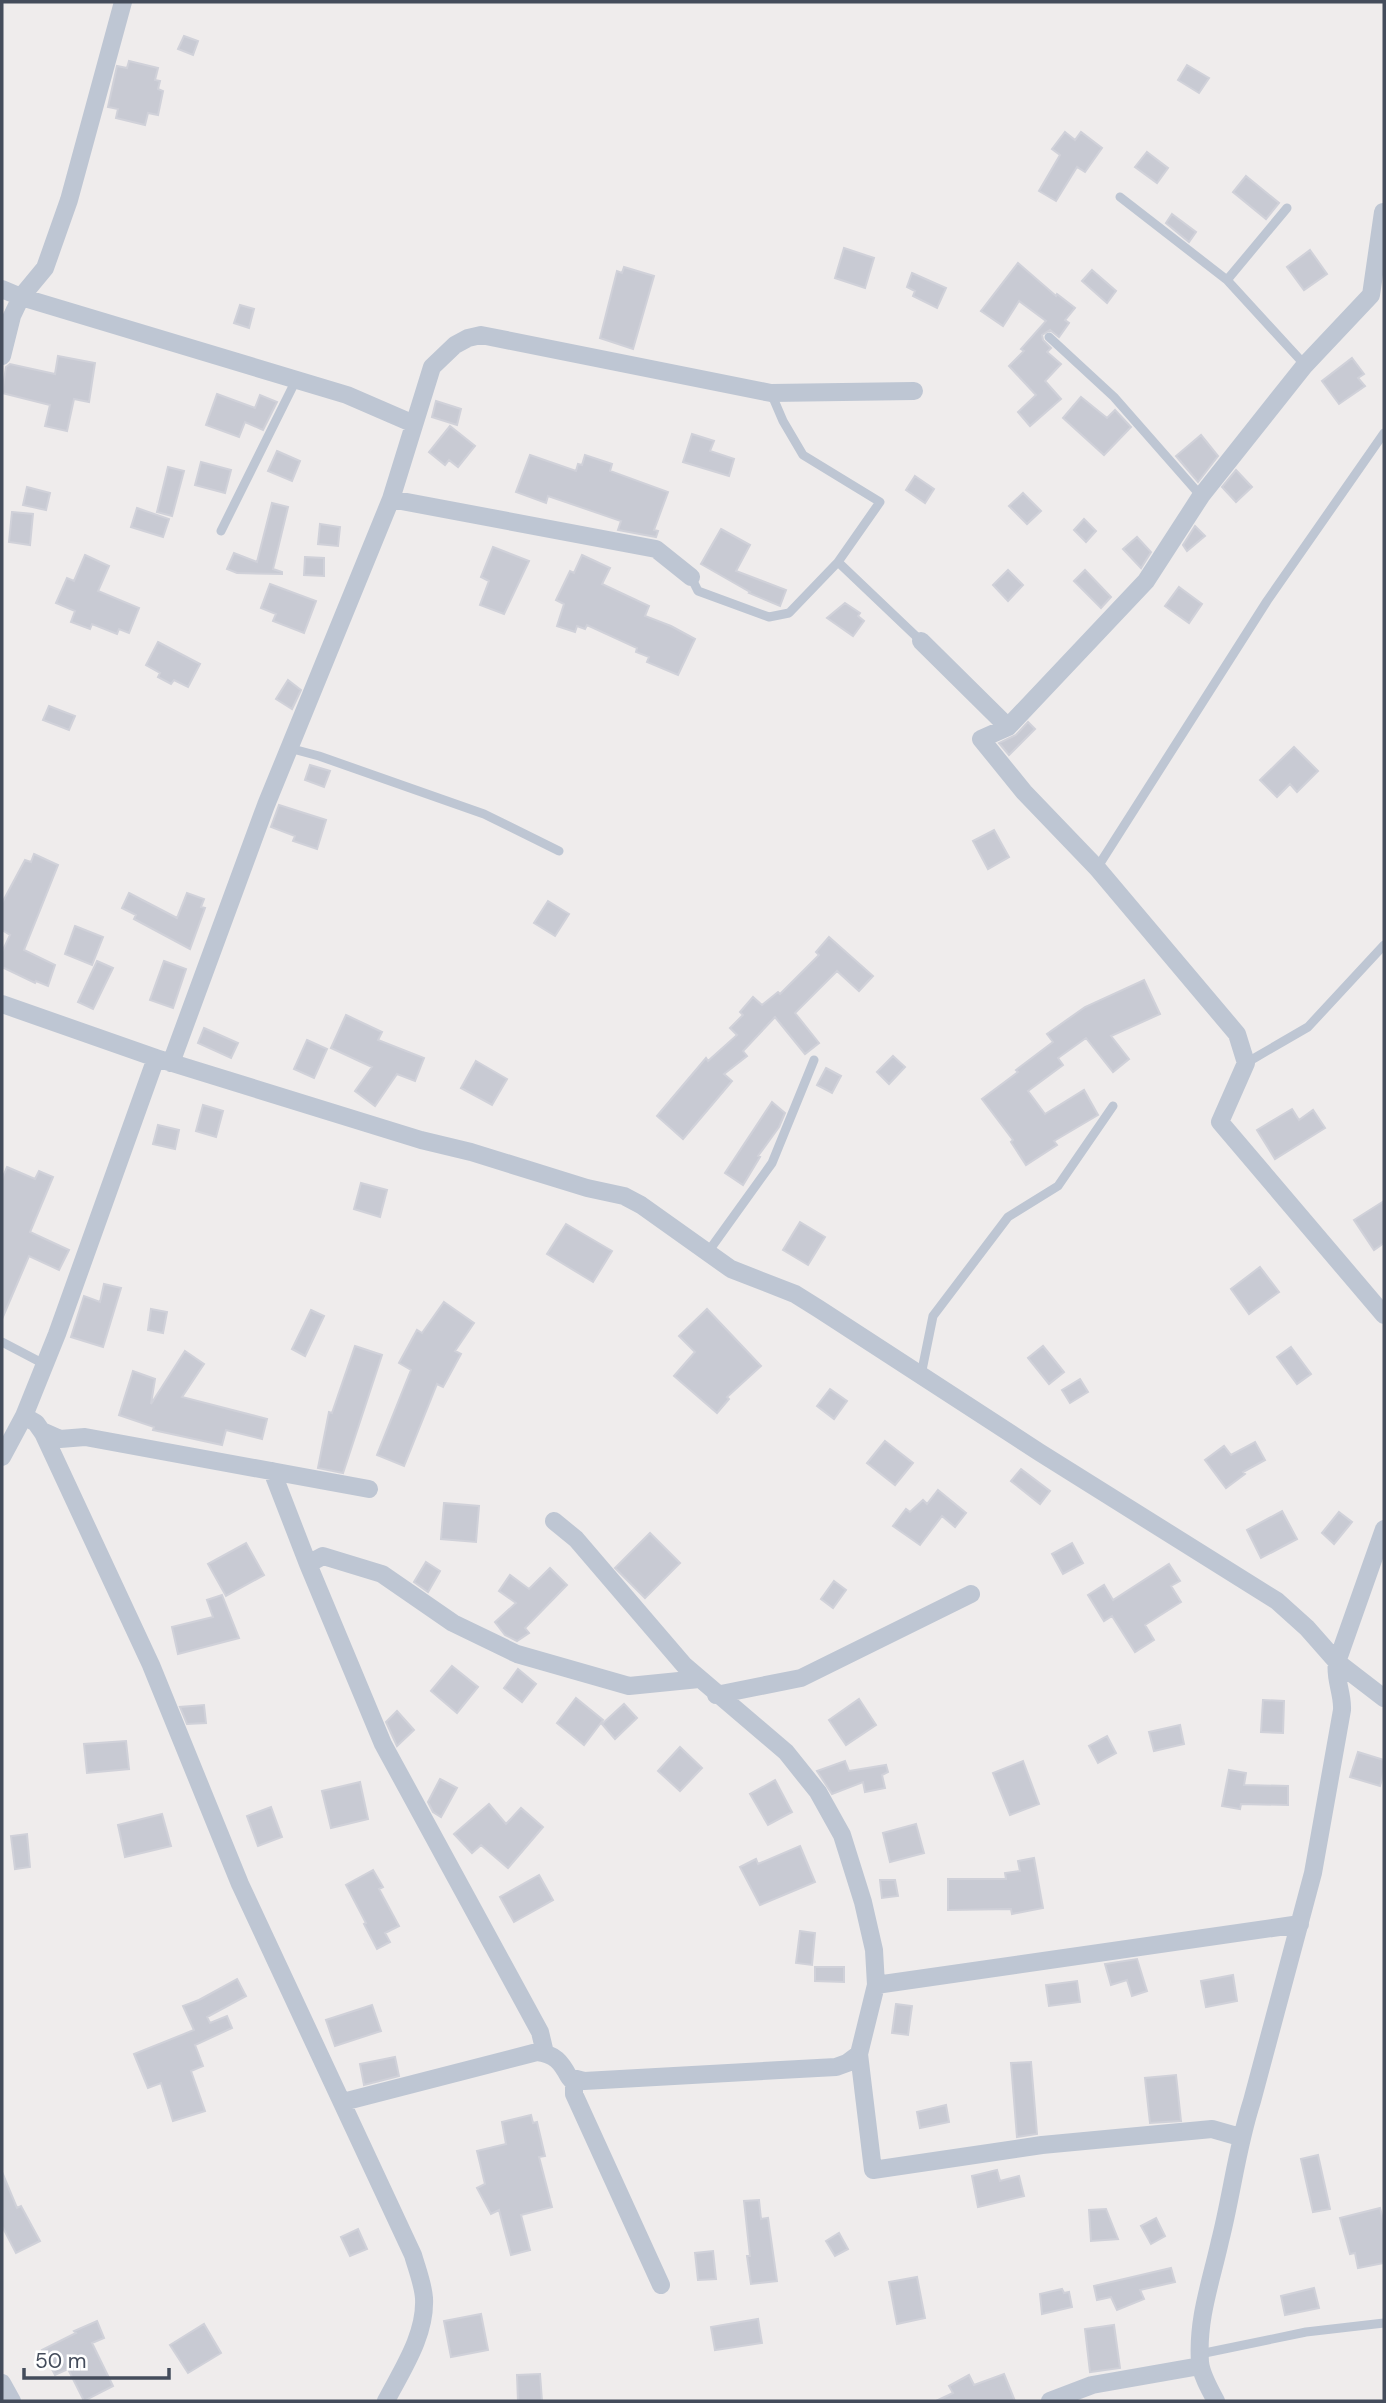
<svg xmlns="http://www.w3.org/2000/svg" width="1386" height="2403" font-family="'DM Sans',sans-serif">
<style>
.building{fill:#c8cad3;stroke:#d0d1d9;stroke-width:2}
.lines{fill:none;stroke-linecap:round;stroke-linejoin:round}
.lane{stroke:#bec6d3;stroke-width:9}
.street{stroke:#bec6d3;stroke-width:18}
</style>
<rect width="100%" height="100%" fill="#efecec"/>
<path class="building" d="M184,36L198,41L193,55L178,49Z
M129,61L158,68L155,80L160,81L158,89L163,91L158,115L148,113L145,125L116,118L118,109L108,107L117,66L127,68Z
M1187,65L1209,78L1199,93L1178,80Z
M1065,132L1075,140L1081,132L1102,148L1085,172L1077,167L1056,201L1039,191L1060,155L1052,149Z
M1147,152L1168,168L1157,183L1135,167Z
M1246,176L1279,203L1266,219L1233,192Z
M1172,214L1196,232L1189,242L1166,223Z
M844,248L874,258L865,288L835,278Z
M1310,250L1327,274L1304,290L1287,267Z
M1018,263L1056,296L1057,294L1075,308L1065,320L1069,323L1059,337L1050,330L1042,335L1043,340L1051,348L1047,352L1061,364L1045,381L1061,399L1030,426L1018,412L1036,395L1009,366L1024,351L1021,349L1046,321L1019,301L1003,326L981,311Z
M624,267L654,276L633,349L600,338L617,271L622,273Z
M1092,270L1116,291L1107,303L1082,281Z
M912,273L946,288L937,308L913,296L915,291L907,287Z
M240,305L254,309L249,328L234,323Z
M58,356L95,363L89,402L74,399L67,431L45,426L50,405L2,393L6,367L10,364L55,374Z
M1352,358L1364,374L1358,378L1365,386L1339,404L1322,381Z
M217,394L255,408L260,395L277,402L263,430L245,422L239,437L206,425Z
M1081,397L1107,418L1115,410L1131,427L1104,455L1063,418Z
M436,401L461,409L457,425L432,417Z
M450,426L475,446L458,467L449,460L445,465L429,452Z
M692,434L714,441L710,451L734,459L729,476L683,462Z
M1201,435L1218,456L1198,482L1176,456Z
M277,451L300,461L292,481L268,471Z
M530,455L576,471L578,464L582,465L585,455L612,464L610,471L668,492L654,530L658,531L656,537L618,530L621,521L548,496L546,503L516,492Z
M201,462L231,470L225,493L195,485Z
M168,467L184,471L172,516L157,512Z
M1236,470L1252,487L1236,502L1222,487Z
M915,476L934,489L925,503L906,490Z
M27,487L50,493L46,510L23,505Z
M1023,493L1041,511L1027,524L1009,506Z
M272,503L288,507L273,569L282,572V574L237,573L227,569L234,553L257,562Z
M137,508L169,519L163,537L131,527Z
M12,512L33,514L30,545L9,542Z
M1084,519L1096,531L1086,542L1074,530Z
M320,524L340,527L338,546L318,544Z
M1195,526L1205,536L1187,551L1183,545Z
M721,529L750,545L736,571L786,590L780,606L749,593L750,592L701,564Z
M1137,537L1151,552L1141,568L1123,549Z
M493,547L529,561L504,614L480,605L489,581L481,577Z
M85,555L109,566L98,591L139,608L129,633L119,629L117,634L92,624L90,629L71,622L75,611L56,603L67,578L74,581Z
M582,555L610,568L602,584L649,606L645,616L671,626L695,639L678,675L647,662L649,657L636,652L637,648L587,625L585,629L577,626L575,632L557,626L564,604L556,600L570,571L574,573Z
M305,557L324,558V576L304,575Z
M1008,570L1023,585L1008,601L993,585Z
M1085,570L1111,597L1101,608L1074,581Z
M270,584L316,601L304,633L273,621L276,614L261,608Z
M1179,587L1202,604L1189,623L1165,606Z
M845,603L860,613L858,616L864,621L853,636L827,618Z
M158,642L200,664L188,687L174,680L171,684L158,677L160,673L146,665Z
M288,680L301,690L292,709L276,699Z
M49,706L75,716L69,730L43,720Z
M1028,722L1035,729L1009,755L999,743L1016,735Z
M1294,747L1318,771L1297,792L1290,784L1277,797L1260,780Z
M310,765L330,771L324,787L305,780Z
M279,805L326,820L317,849L293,841L295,836L271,827Z
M994,830L1009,857L988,869L973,841Z
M34,854L58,865L24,950L55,965L48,986L36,981L35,983L2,967V952L10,935L2,930V903L25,860L31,862Z
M129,893L177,918L187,893L204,899L201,907L205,908L190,949L134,919L136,915L122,908Z
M548,901L569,914L555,936L534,923Z
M75,926L103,937L92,965L65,954Z
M829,937L873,976L859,991L837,971L795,1013L819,1043L805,1054L775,1017L743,1051L747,1056L724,1074L732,1081L683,1139L657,1116L706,1058L708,1061L737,1035L730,1028L743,1015L740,1012L753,997L762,1005L778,992L780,994L819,955L816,952Z
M97,961L113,968L93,1009L78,1002Z
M164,961L186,969L173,1008L150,1000Z
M1144,980L1160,1014L1111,1036L1129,1059L1113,1072L1086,1038L1058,1058L1063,1065L1028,1091L1045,1114L1084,1090L1098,1115L1054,1141L1057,1145L1026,1165L1011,1142L1013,1140L982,1099L1018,1072L1016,1070L1053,1042L1047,1034L1085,1007Z
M346,1015L382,1032L378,1040L424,1058L415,1081L397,1074L375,1106L355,1091L372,1067L331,1048Z
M204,1028L238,1043L231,1058L198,1043Z
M307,1040L327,1049L314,1078L294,1069Z
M893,1056L905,1067L889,1084L877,1072Z
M476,1061L507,1079L492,1105L461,1088Z
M826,1068L841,1076L832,1093L817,1085Z
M772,1102L785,1113L779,1127L758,1156L760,1157L743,1185L725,1173Z
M203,1105L223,1111L216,1137L196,1131Z
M1292,1109L1299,1120L1313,1110L1325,1128L1275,1159L1257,1130Z
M158,1125L179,1130L175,1149L153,1144Z
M7,1167L35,1179L39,1171L53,1177L30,1232L69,1250L59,1270L29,1256L2,1319V1179Z
M361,1183L387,1190L380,1217L354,1209Z
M1384,1201V1243L1374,1250L1354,1220Z
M800,1222L825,1237L808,1265L783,1250Z
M566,1224L612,1251L593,1282L547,1254Z
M1260,1267L1279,1292L1249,1314L1231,1289Z
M104,1284L121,1288L103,1347L71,1337L84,1296L100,1302Z
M444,1302L474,1323L455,1351L461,1354L443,1387L437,1384L404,1466L377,1455L411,1370L399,1363L417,1330L422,1333Z
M151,1309L167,1312L163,1333L148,1330Z
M707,1309L761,1366L727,1397L729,1399L717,1413L674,1376L695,1352L679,1336Z
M311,1310L324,1316L305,1356L292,1349Z
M355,1346L382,1355L343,1473L318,1468L329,1412L332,1413Z
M1043,1346L1064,1372L1049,1384L1028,1358Z
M1291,1347L1311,1374L1297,1384L1277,1357Z
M185,1351L204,1364L182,1397L267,1419L262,1439L226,1430L222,1445L153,1430L154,1427L119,1415L133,1371L155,1379L151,1404Z
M1080,1379L1088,1392L1070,1403L1062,1390Z
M830,1389L847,1401L834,1419L817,1406Z
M885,1441L913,1463L895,1485L867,1463Z
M1255,1442L1265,1460L1243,1472L1245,1474L1226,1488L1205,1460L1224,1446L1231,1455Z
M1021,1469L1050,1491L1040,1504L1011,1481Z
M938,1490L966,1513L955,1527L942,1516L920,1545L893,1526L906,1509L910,1512L923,1500L927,1504Z
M444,1503L479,1506L476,1542L441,1539Z
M1282,1511L1297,1539L1261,1558L1247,1530Z
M1339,1512L1352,1522L1334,1544L1322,1533Z
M650,1533L680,1563L645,1598L615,1568Z
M246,1543L264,1575L226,1596L208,1564Z
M1072,1543L1083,1563L1063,1574L1052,1554Z
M426,1562L440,1571L428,1592L414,1582Z
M1169,1564L1180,1581L1171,1586L1181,1602L1145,1625L1154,1640L1135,1652L1112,1616L1104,1621L1088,1595L1104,1585L1113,1600Z
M550,1568L567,1585L525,1628L529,1633L517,1641L505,1635L495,1622L516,1603L499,1591L510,1575L529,1589Z
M834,1581L846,1590L833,1608L821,1599Z
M222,1595L239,1638L178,1654L172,1627L213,1617L207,1600Z
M452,1666L478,1687L457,1713L431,1691Z
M518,1669L536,1684L522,1702L504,1688Z
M576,1698L603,1720L584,1745L557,1723Z
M859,1699L876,1725L846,1745L829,1720Z
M1263,1700L1284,1701L1283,1733L1261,1732Z
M624,1704L637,1718L615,1739L602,1724Z
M204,1705L206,1723L187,1724L180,1707Z
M397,1711L414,1730L397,1746L386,1722Z
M1180,1725L1184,1744L1154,1751L1149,1732Z
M1107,1736L1116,1753L1098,1763L1089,1746Z
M126,1741L129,1769L87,1773L84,1744Z
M680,1747L702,1768L680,1791L658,1771Z
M1358,1752L1384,1760V1772L1380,1786L1350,1777Z
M845,1761L849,1771L886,1765L888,1772L882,1775L885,1788L865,1792L863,1782L832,1794L817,1771Z
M1023,1761L1039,1804L1010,1815L993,1773Z
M1229,1770L1246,1773L1244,1785L1288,1786V1805L1241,1804L1240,1809L1222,1806Z
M440,1779L457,1788L441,1817L433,1812L428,1802Z
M775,1780L792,1812L768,1825L750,1794Z
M360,1782L368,1819L331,1828L322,1791Z
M489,1804L506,1824L521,1808L543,1827L508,1868L481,1845L472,1853L454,1834Z
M271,1807L282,1837L258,1846L247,1816Z
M162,1814L171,1846L125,1857L118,1825Z
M916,1824L924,1853L890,1862L883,1833Z
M27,1834L30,1867L15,1869L11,1836Z
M800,1846L815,1882L760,1905L740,1867L756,1859L758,1864Z
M1034,1858L1043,1908L1012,1914L1011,1909L948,1910V1879H1006L1005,1873L1020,1871L1018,1861Z
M373,1870L383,1887L379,1889L399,1926L385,1933L390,1942L377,1949L364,1924L366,1923L346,1885Z
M539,1875L553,1900L514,1922L500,1897Z
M880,1880H895L898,1896L882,1898Z
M800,1931L815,1933L812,1965L796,1963Z
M1137,1959L1147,1991L1132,1996L1127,1980L1111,1985L1105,1964Z
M815,1967H844V1982L815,1981Z
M1233,1975L1237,2001L1206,2007L1201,1981Z
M237,1979L246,1996L207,2017L210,2023L227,2016L232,2028L195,2045L203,2066L191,2071L205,2111L173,2121L161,2083L148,2088L134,2054L194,2030L183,2006L199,2000Z
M1077,1981L1080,2002L1049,2006L1046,1985Z
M896,2004L912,2006L908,2035L892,2033Z
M372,2005L381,2031L335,2046L326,2020Z
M395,2057L399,2076L364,2085L360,2064Z
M1031,2062L1037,2134L1017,2137L1011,2063Z
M1176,2075L1181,2121L1150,2123L1145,2078Z
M946,2105L949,2122L920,2128L917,2112Z
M531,2115L533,2123L537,2122L545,2156L539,2157L552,2207L521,2215L530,2250L511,2255L499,2210L491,2214L477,2188L485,2184L477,2151L506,2144L502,2122Z
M1318,2155L1330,2209L1313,2212L1301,2159Z
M997,2170L1000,2181L1019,2176L1024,2196L978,2207L972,2176Z
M2,2172L17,2208L21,2206L40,2241L16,2253L2,2226Z
M759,2200L761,2219L768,2218L777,2281L751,2284L747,2256H750L744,2201Z
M1380,2208L1384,2223V2263L1358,2268L1355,2253L1350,2254L1340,2218Z
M1106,2209L1118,2239L1091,2241L1089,2210Z
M1156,2218L1165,2236L1151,2244L1141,2226Z
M358,2229L367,2249L350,2256L341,2237Z
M839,2233L848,2249L835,2256L826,2241Z
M713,2251L716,2279L698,2280L695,2253Z
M1171,2268L1175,2282L1140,2290L1144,2299L1117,2310L1111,2297L1097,2300L1094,2286Z
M917,2277L925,2318L897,2324L889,2282Z
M1314,2288L1319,2308L1285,2315L1281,2296Z
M1062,2289L1064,2293L1069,2292L1072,2307L1042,2314L1040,2294Z
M481,2314L488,2350L451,2357L444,2321Z
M758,2319L762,2343L715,2350L711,2327Z
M97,2321L104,2338L92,2343L113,2386L84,2401L68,2369L55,2375L42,2350L76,2333L74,2331Z
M204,2324L221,2353L188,2373L170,2345Z
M1114,2325L1120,2368L1090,2372L1085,2329Z
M540,2374L542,2401H518L517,2375Z
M1004,2374L1015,2401H936L953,2393L949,2386L969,2375L974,2385Z"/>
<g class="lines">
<path class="lane" d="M1120,197L1227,280
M1287,208L1227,280L1305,365
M1049,337L1114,397L1201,496
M771,393L783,421L803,455L880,502L838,562L921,641
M221,531L296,380
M691,577L698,591L769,617L789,613L838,562
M289,748L319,756L484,814L559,851
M1097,868L1267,601L1384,433
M1246,1063L1308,1027L1384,945
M708,1252L772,1163L814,1060
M2,1342L44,1364
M921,1375L933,1316L1008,1217L1058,1186L1113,1106
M1200,2354L1306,2332L1384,2323"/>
<path class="street" d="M1383,212L1371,295L1305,365L1201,496L1146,581L1008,727L981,739L1024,792L1097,868L1237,1034L1246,1063L1220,1122L1384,1315
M2,289L21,297L45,268L69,200L123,2
M2,356L12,316L21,297L347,395L414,424
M391,499L656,549L691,577
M921,641L1008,727
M2,1004L156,1058L421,1140L471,1152L587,1188L624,1196L641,1205L731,1269L795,1294L819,1309L1039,1452L1277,1601L1307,1628L1337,1662L1384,1698
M171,1063L266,805L391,499L432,367L455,345L468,338L481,335L771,393L914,391
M24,1416L36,1423L43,1433L151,1665L240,1884L413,2255C417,2269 423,2284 424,2298C426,2335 402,2370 386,2401
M42,1431L60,1439L85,1437L369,1489
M2,1457L24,1416L57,1334L156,1058
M272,1471L308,1564L383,1744L540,2032L545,2053
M308,1564L323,1556L382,1574L453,1623L517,1654L629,1686L699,1679
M716,1695L801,1678L971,1594
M876,1985L1300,1924
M859,2054L873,2170L1042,2145L1212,2129L1240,2137
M569,2077L574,2083V2094L661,2285
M343,2102L537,2052C555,2054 561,2062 569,2077L584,2081L836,2067L847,2063L859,2054L876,1985L874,1950L863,1902L842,1835L818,1792L786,1752L684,1665L576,1539L554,1521
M2,2383L12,2401
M1050,2401L1092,2385L1200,2366
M1216,2401C1210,2390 1201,2374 1200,2362C1197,2319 1211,2282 1220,2241C1232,2194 1237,2147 1252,2101L1313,1873L1342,1710C1343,1693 1334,1678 1337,1662L1384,1529"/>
</g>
<rect width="1386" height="2403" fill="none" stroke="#444c5b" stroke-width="7"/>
<path d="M24 2368v10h145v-10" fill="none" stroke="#444c5b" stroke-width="3.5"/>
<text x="35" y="2368" font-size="21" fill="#444c5b" stroke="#ffffff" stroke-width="5" paint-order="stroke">50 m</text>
</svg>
